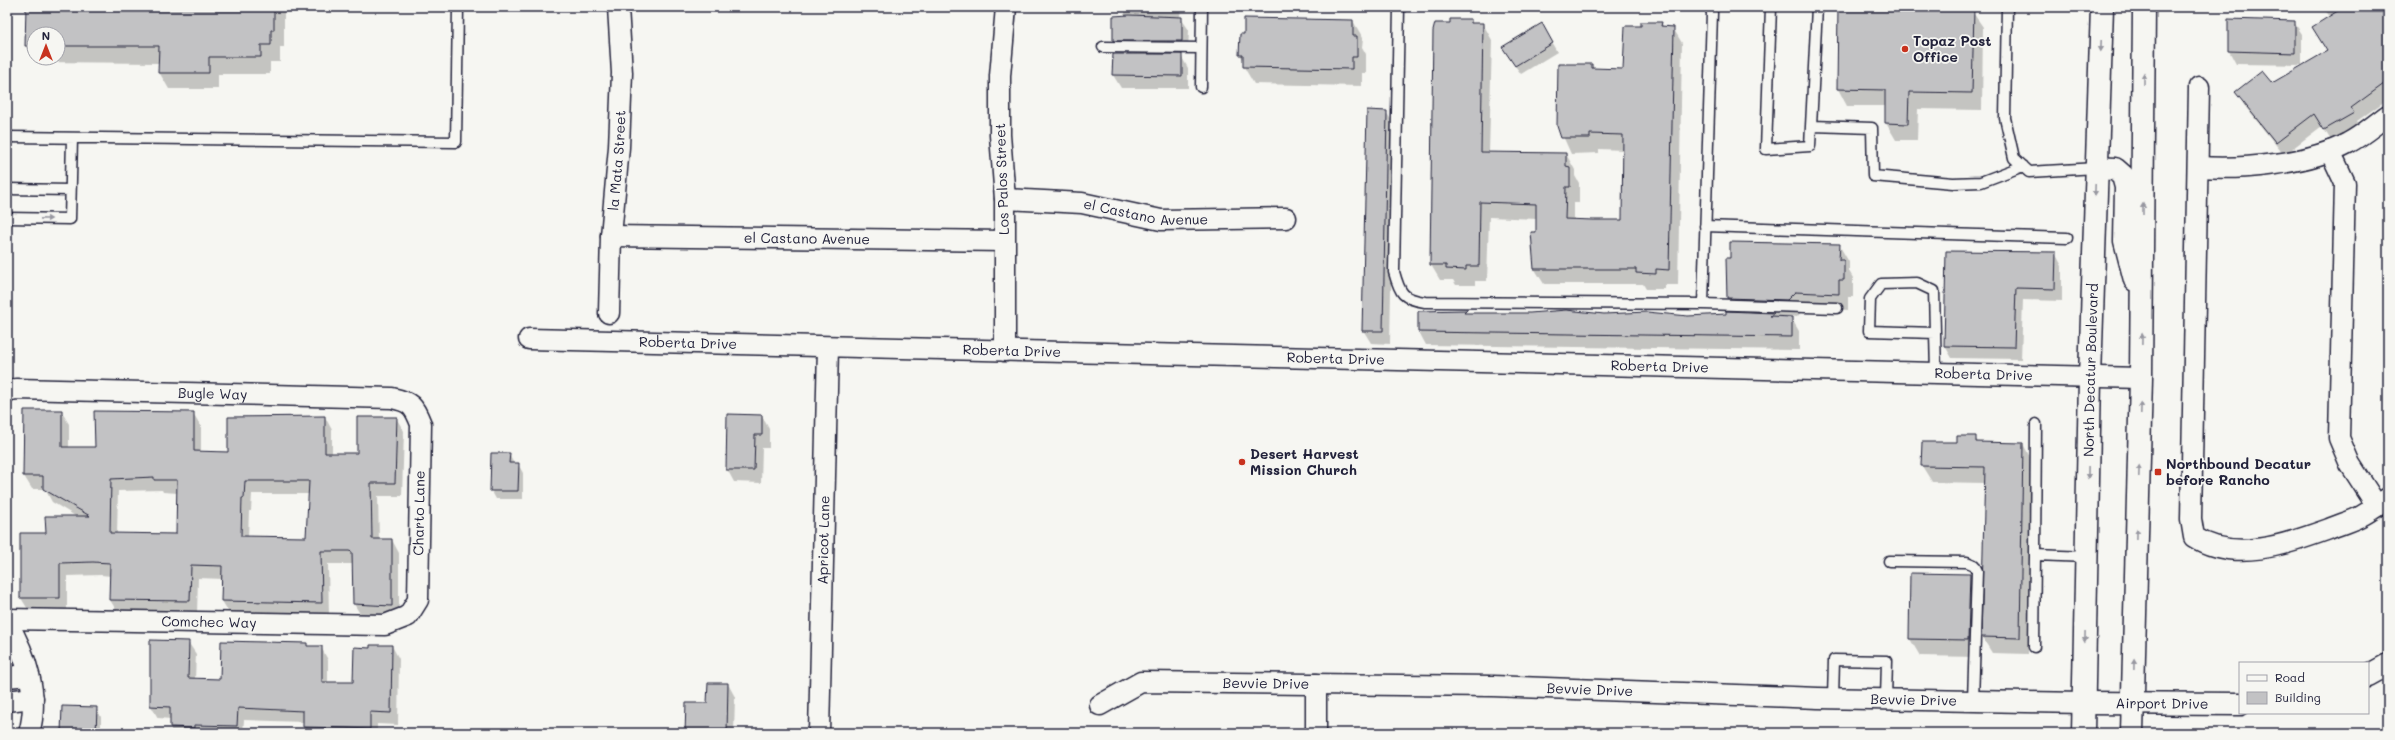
<svg xmlns="http://www.w3.org/2000/svg" width="2395" height="740" font-family="Mali,sans-serif">
<style>
.shadow{fill:#0003;fill-rule:evenodd}
.building{fill:#c2c2c4;stroke:#22223b;fill-rule:evenodd}
.lines{fill:none;stroke-linecap:round;stroke-linejoin:round}
.lane-casing{stroke:#22223b;stroke-width:13}
.street-casing{stroke:#22223b;stroke-width:23}
.secondary-casing{stroke:#22223b;stroke-width:25}
.primary-casing{stroke:#22223b;stroke-width:25}
.lane{stroke:#f6f6f2;stroke-width:10}
.street{stroke:#f6f6f2;stroke-width:20}
.secondary{stroke:#f6f6f2;stroke-width:22}
.primary{stroke:#f6f6f2;stroke-width:22}
.oneway{fill:#9797a0}
.poi-dot{fill:#c8321e;stroke:#f6f6f2;stroke-width:1.5}
.labels{text-anchor:middle;stroke-width:3.5;stroke-linejoin:round;paint-order:stroke}
.poi-label{font-size:14px;font-weight:bold;fill:#22223b;stroke:#f6f6f2;text-anchor:start}
.street-label{font-size:14px;fill:#22223b;stroke:#f6f6f2}
</style>
<rect width="100%" height="100%" fill="#f6f6f2"/>
<filter id="ink" filterUnits="userSpaceOnUse"><feTurbulence type="fractalNoise" baseFrequency=".025" numOctaves="2"/><feDisplacementMap in="SourceGraphic" scale="8" xChannelSelector="R" yChannelSelector="G"/><feConvolveMatrix kernelMatrix="1 2 1 2 8 2 1 2 1" color-interpolation-filters="sRGB"/></filter>
<g filter="url(#ink)">
<path class="shadow" d="M27,7H284V47H280V62H270V74H218V89H169L159,72L160,63L36,62L26,46ZM34,34H58V58H34Z
M1125,7H1181L1180,17L1189,30L1188,54H1180L1188,68V88H1121L1113,75L1141,55V53H1121L1114,40L1125,16Z
M1839,7H1969L1983,27L1982,110L1918,109L1917,140H1896L1886,123V106H1847L1838,89Z
M2323,7H2388V99L2357,121L2360,126L2332,142L2322,126L2284,155L2244,105L2237,92L2272,84L2328,51L2330,17Z
M1470,20L1473,24H1483L1492,40L1489,153L1566,154L1575,170V176L1579,183V203H1574V220L1623,221L1624,150L1599,149V153L1571,154L1558,125L1591,65L1594,69L1624,70L1642,27L1661,23L1664,27L1673,28L1682,43L1678,285H1665V289H1646L1643,284H1544L1534,268L1537,219L1489,217L1487,281H1475V285H1456L1453,280H1440L1431,265L1430,254L1436,24H1451Z
M1353,21L1363,38L1362,47L1366,54V73H1362V86L1254,84L1244,67V61L1240,54Z
M2294,22L2302,34V65L2236,64L2229,51Z
M1541,24L1557,52L1521,74L1508,56Z
M1386,112L1394,124L1390,344L1371,343L1363,330Z
M1839,245L1849,262V271L1853,278V297H1848V310L1805,308L1797,317L1790,316L1799,331V350L1426,345L1419,332V312L1688,317L1727,315L1736,312L1728,298Z
M2055,253L2062,266V301L2023,300L2021,359L1952,358L1945,346Z
M61,411L69,424V448H96L193,413L201,426V452L229,453L325,417L332,430V454H358L396,418L404,431L402,496H378L379,540H392L399,553V619L362,617L354,604L353,564H328L329,616L230,614L222,601L223,579L198,578L197,614L118,613L110,600L111,576L101,575L67,576V611H29L21,598V534H47L77,517L52,502L45,489H32L24,476ZM162,490L163,492L178,493L177,535H117L118,491ZM252,494H309L307,538L248,537L249,511H251Z
M762,416L769,429V448H762L761,483L734,482L727,469Z
M1975,437L1979,444H2023L2032,461L2028,654L1992,653L1982,637L1985,483L1932,482L1922,466L1958,443Z
M509,454L514,464H518L523,473V499H496L491,490Z
M1911,574L1970,575L1980,592L1978,657L1920,656L1910,639Z
M188,642L196,654L195,679L221,680L306,644L308,647H321L328,660V683H354L371,649L392,646L399,659L398,725L377,724V733H304V722L244,720L243,733H171V719L158,718L151,706Z
M728,684L735,697L734,733H686L708,704Z
M96,708L101,717V733H62Z
M1559,728L1562,733H1505V729Z"/>
<path class="building" d="M26,7H274V30H271V45H261V57H209V73H158L159,46H58V34H34V46H25Z
M1838,7H1960L1974,9L1972,93L1909,92L1908,124L1885,123V90L1837,89Z
M2344,7H2382L2388,18V81L2351,108L2354,113L2324,130L2314,114L2276,143L2235,92L2262,71L2272,83L2327,51L2312,27Z
M1129,15L1182,17V41H1113V16Z
M1244,18L1353,20V36H1357V57H1352V69L1243,67V55H1239L1240,34H1244Z
M1450,19H1471V23H1483L1481,152L1566,153V166L1570,167V187H1566L1565,219L1593,220H1622L1623,135L1590,134V138H1561L1557,126L1558,64H1592V68L1623,69L1625,26H1641V22H1662L1661,26L1674,27L1669,270L1656,269V274L1636,273V269H1534L1531,232H1536V204L1480,202L1479,266H1466V270L1446,269V265H1430L1433,31L1435,23H1450Z
M2228,19L2295,21V53L2228,51Z
M1542,23L1553,43L1515,66L1502,47Z
M1113,54H1182V76L1112,75Z
M1367,110L1387,111L1383,331H1362Z
M1730,242L1840,244L1839,260H1844V280H1839V294L1795,292L1787,300L1727,298L1726,258H1730Z
M1946,251L2056,252L2055,289L2016,288L2014,347L1944,346Z
M1467,310L1464,313H1530L1566,310L1604,314L1647,312L1688,316L1726,314V311L1774,313L1770,316L1792,317V337L1418,332V311Z
M24,410H62V447H95L94,411L194,412V451L228,452V417L325,416V453H357V417H397L395,483H371L372,539H392V606L353,604L352,552L349,551H321L322,603L221,601L222,566L191,565L190,601L109,600L110,563L93,562L60,563V598H20V533H46L45,516H90L43,489V476H23ZM154,477V480H177L176,534L110,533L111,479ZM245,481H309L306,537L241,536L242,498H244Z
M727,414L762,415V435H755L754,470H726Z
M1957,436H1976V442L2023,443L2020,638L1981,637L1985,467L1921,466L1922,442H1957Z
M491,453H510L509,463H519L518,491H490Z
M1910,573L1970,574L1968,640L1909,639Z
M150,640L189,641L188,678L220,679L221,641L307,643V646H322V682H353L354,647L370,648V645H392L391,713L370,712V729L346,728L303,727V711L238,708L237,726L194,725V728L170,727V707L150,706Z
M708,683H728L727,733H685L686,703H707Z
M62,706L97,707L96,733H61Z"/>
<g class="lines">
<defs>
<path id="lane" d="M1399,7L1394,272C1400,294 1403,299 1425,302L1703,304L1837,308
M1771,7L1766,149L1810,146L1817,7
M2007,7L2005,118L2014,158L2029,172L2096,168
M1103,47L1201,48
M1201,87L1202,7
M1813,126L1872,128L1873,176L1953,183L1981,182L2023,166
M7,137L456,142L458,7
M7,189L70,190
M7,218L70,219L72,139
M1705,226L2067,238
M1703,304L1712,13L1710,7
M1935,333L1869,331L1870,299L1881,284L1917,283L1934,291L1936,374
M2036,424L2035,555L2087,557
M1889,561L1967,562L1974,565L1977,571L1973,701
M2034,647L2035,555
M1833,698L1834,660L1887,661L1886,699"/>
<g id="street">
<path d="M2199,87L2191,519L2194,537C2235,563 2287,544 2329,529C2340,524 2353,521 2363,515C2372,510 2380,504 2388,498"/>
<path d="M2330,151L2345,183L2339,438L2350,464L2377,506"/>
<path d="M2199,167C2243,170 2309,164 2348,143C2362,136 2375,124 2388,115"/>
<path id="s1" d="M1005,199L1082,203L1161,220L1286,218"/>
<path id="s2" d="M611,236L1004,241"/>
<path id="s3" d="M609,313L611,236L619,147L622,73L618,7"/>
<path id="s4" d="M529,339L2141,378"/>
<path d="M1005,351V199L1000,135V76L1006,7"/>
<path id="s5" d="M7,391L16,389L392,398C411,402 414,406 421,424L418,600L408,616L385,625L7,619"/>
<path d="M7,622C26,654 40,696 29,733"/>
<path d="M7,677L28,675"/>
<path d="M1316,684V733"/>
<path d="M7,701L33,698"/>
<path id="s6" d="M1100,705L1141,682L1493,686L1818,698L2084,703"/>
<path id="s7" d="M819,733L828,347"/>
</g>
<g id="secondary">
<path d="M2368,676L2388,665"/>
<path id="s8" d="M2084,703L2240,704"/>
</g>
<g id="primary">
<path d="M2096,168L2115,169L2123,176L2126,187L2125,241L2135,280"/>
<path id="s9" d="M2083,733L2090,378L2102,7"/>
<path d="M2132,733L2141,378L2144,7"/>
</g>
</defs>
<use href="#lane" class="lane-casing"/>
<use href="#street" class="street-casing"/>
<use href="#secondary" class="secondary-casing"/>
<use href="#primary" class="primary-casing"/>
<use href="#lane" class="lane"/>
<use href="#street" class="street"/>
<use href="#secondary" class="secondary"/>
<use href="#primary" class="primary"/>
</g>
<defs><path id="oneway-solid" d="M-6-.8H1V-3.2L6.5 0L1 3.2V.8H-6Z"/></defs>
<g class="oneway">
<use href="#oneway-solid" transform="translate(2101 46) rotate(92)"/>
<use href="#oneway-solid" transform="translate(2144 79) rotate(-90)"/>
<use href="#oneway-solid" transform="translate(2095 190) rotate(92)"/>
<use href="#oneway-solid" transform="translate(2143 209) rotate(-90)"/>
<use href="#oneway-solid" transform="translate(46 219) rotate(1)"/>
<use href="#oneway-solid" transform="translate(2142 339) rotate(-89)"/>
<use href="#oneway-solid" transform="translate(2141 408) rotate(-88)"/>
<use href="#oneway-solid" transform="translate(2139 471) rotate(-88)"/>
<use href="#oneway-solid" transform="translate(2088 473) rotate(91)"/>
<use href="#oneway-solid" transform="translate(2137 534) rotate(-89)"/>
<use href="#oneway-solid" transform="translate(2085 637) rotate(91)"/>
<use href="#oneway-solid" transform="translate(2134 664) rotate(-89)"/>
</g>
</g>
<g class="poi-dot">
<circle cx="1905" cy="49" r="4"/>
<circle cx="1242" cy="462" r="4"/>
<rect x="2154" y="468" width="8" height="8" rx="2"/>
</g>
<g class="labels">
<g class="poi-label">
<text x="1913" y="46">Topaz Post<tspan x="1913" dy="16">Office</tspan></text>
<text x="1250" y="459">Desert Harvest<tspan x="1250" dy="16">Mission Church</tspan></text>
<text x="2166" y="469">Northbound Decatur<tspan x="2166" dy="16">before Rancho</tspan></text>
</g>
<g class="street-label">
<text dy="5" stroke="none"><textPath href="#s3" startOffset="153">la Mata Street</textPath></text>
<text transform="translate(1002 179) rotate(-92)" y="5">Los Palos Street</text>
<text dy="5" stroke="none"><textPath href="#s1" startOffset="142">el Castano Avenue</textPath></text>
<text dy="5" stroke="none"><textPath href="#s2" startOffset="196">el Castano Avenue</textPath></text>
<text dy="5" stroke="none"><textPath href="#s4" startOffset="159">Roberta Drive</textPath></text>
<text dy="5" stroke="none"><textPath href="#s4" startOffset="483">Roberta Drive</textPath></text>
<text dy="5" stroke="none"><textPath href="#s4" startOffset="807">Roberta Drive</textPath></text>
<text dy="5" stroke="none"><textPath href="#s4" startOffset="1131">Roberta Drive</textPath></text>
<text dy="5" stroke="none"><textPath href="#s9" startOffset="363">North Decatur Boulevard</textPath></text>
<text dy="5" stroke="none"><textPath href="#s4" startOffset="1455">Roberta Drive</textPath></text>
<text dy="5" stroke="none"><textPath href="#s5" startOffset="206">Bugle Way</textPath></text>
<text transform="translate(419 513) rotate(-89)" y="5">Charto Lane</text>
<text dy="5" stroke="none"><textPath href="#s7" startOffset="193">Apricot Lane</textPath></text>
<text transform="translate(209 622) rotate(1)" y="5">Comchec Way</text>
<text dy="5" stroke="none"><textPath href="#s6" startOffset="172">Bevvie Drive</textPath></text>
<text dy="5" stroke="none"><textPath href="#s6" startOffset="496">Bevvie Drive</textPath></text>
<text dy="5" stroke="none"><textPath href="#s6" startOffset="820">Bevvie Drive</textPath></text>
<text dy="5" stroke="none"><textPath href="#s8" startOffset="78">Airport Drive</textPath></text>
</g>
</g>
<rect width="2395" height="740" fill="none" stroke="#f6f6f2" stroke-width="24"/>
<rect x="12" y="12" width="2371" height="716" fill="none" stroke="#22223b" stroke-width="1.5" filter="url(#ink)"/>
<rect x="2239" y="662" width="130" height="52" fill="#f6f6f2" stroke="#a1a1a9"/>
<rect x="2247" y="675" width="20" height="6" fill="#f6f6f2" stroke="#a1a1a9"/>
<text x="2275" y="682" font-size="12" fill="#22223b">Road</text>
<rect x="2247" y="692" width="20" height="12" fill="#c2c2c4" stroke="#a1a1a9"/>
<text x="2275" y="702" font-size="12" fill="#22223b">Building</text>
<g transform="translate(46 46)"><circle r="19" fill="#f6f6f2" stroke="#a1a1a9"/>
<path d="M0-3L7 15L0 10L-7 15Z" fill="#c8321e"/>
<text y="-6" font-size="11" font-weight="bold" text-anchor="middle" fill="#22223b">N</text>
</g>
</svg>
